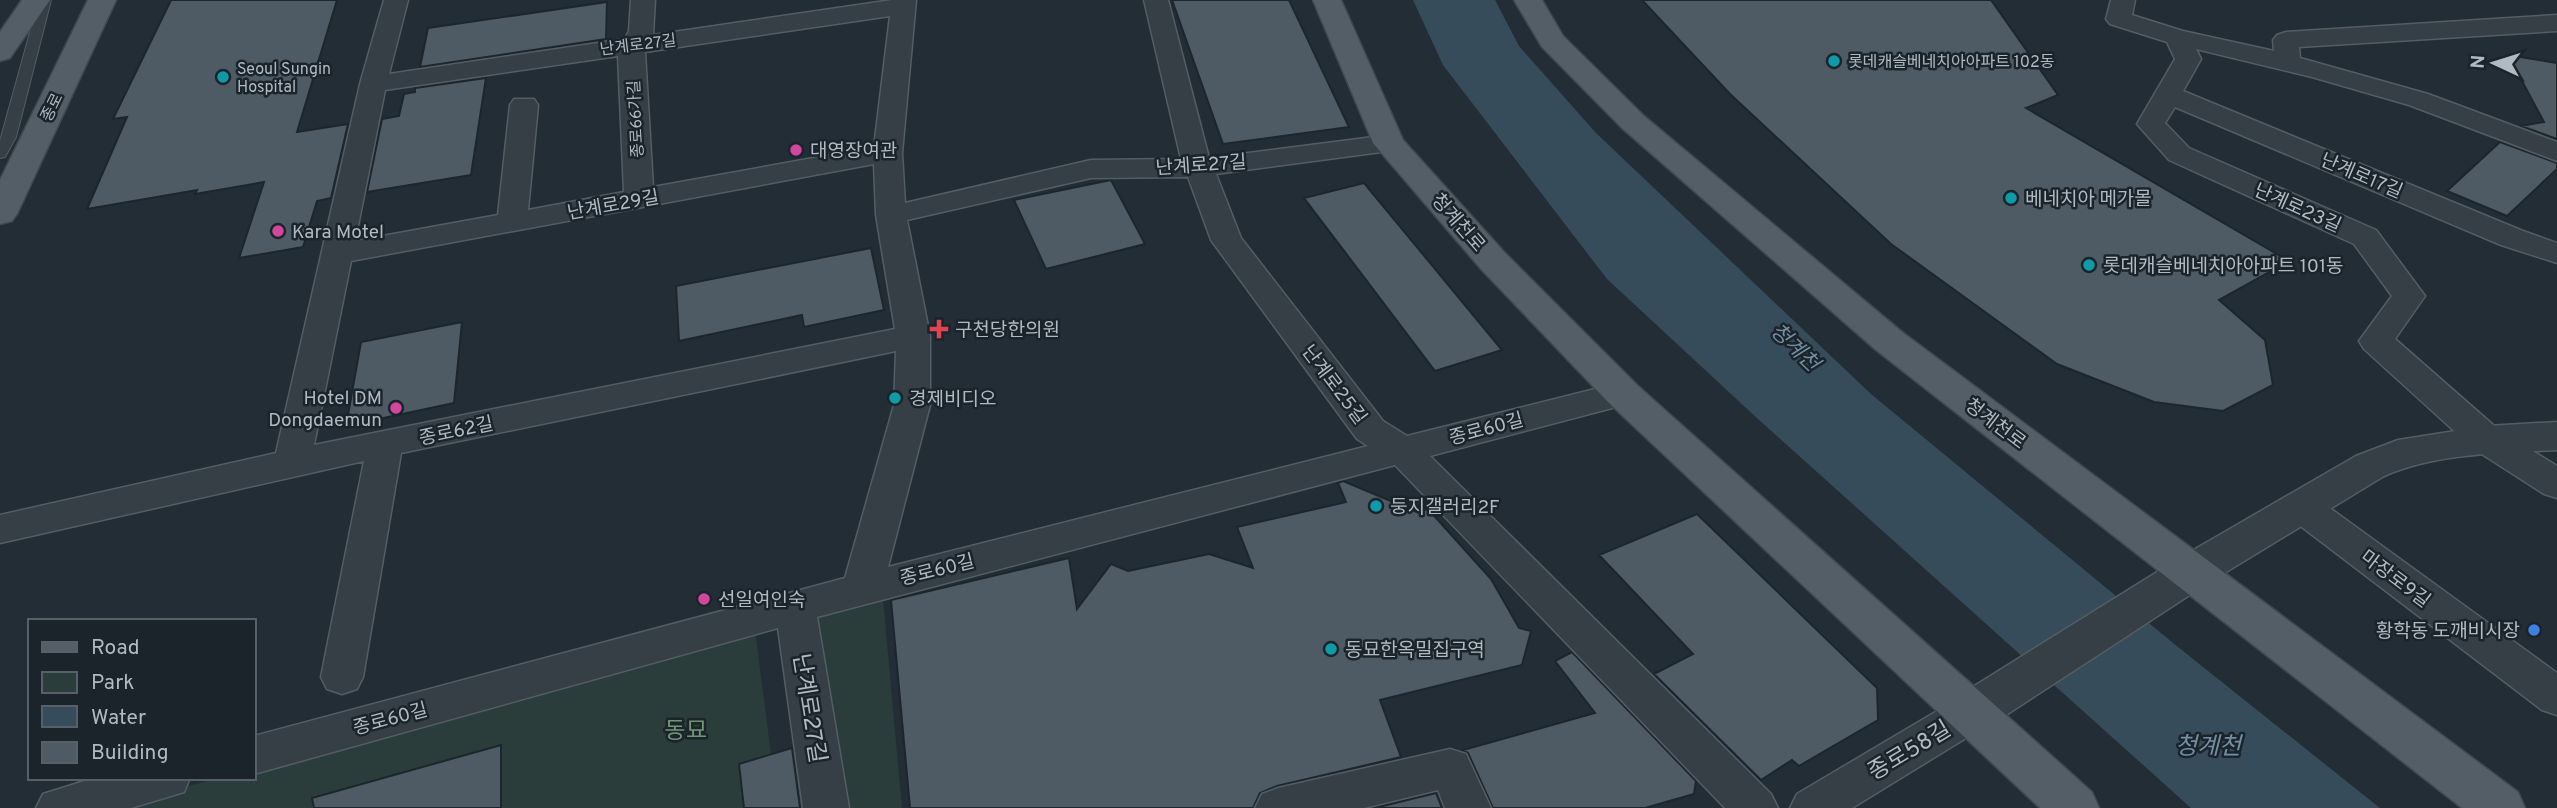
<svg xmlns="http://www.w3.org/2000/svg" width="2557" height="808" font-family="Overpass,'Noto Sans KR',sans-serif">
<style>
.green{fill:#2a3d3a}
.water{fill:#374c5a}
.building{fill:#4e5a64;stroke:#1d262d;stroke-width:2}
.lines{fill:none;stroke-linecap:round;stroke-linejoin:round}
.service-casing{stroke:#535d64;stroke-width:2}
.minor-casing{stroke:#535d64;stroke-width:3}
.tertiary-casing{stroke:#535d64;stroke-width:3}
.primary-casing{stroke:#3f4850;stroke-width:3}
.service{fill:#363f46;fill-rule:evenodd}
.minor{fill:#363f46;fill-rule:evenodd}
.tertiary{fill:#363f46;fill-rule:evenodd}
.primary{fill:#545e66;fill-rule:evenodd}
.culture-dot{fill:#0f9aa8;stroke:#1b242b;stroke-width:2.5}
.hotel-dot{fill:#d1479c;stroke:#1b242b;stroke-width:2.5}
.health-dot{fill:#e0444e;stroke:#1b242b;stroke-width:2.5}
.shop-dot{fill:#3f7fe0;stroke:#1b242b;stroke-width:2.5}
.labels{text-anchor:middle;stroke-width:5;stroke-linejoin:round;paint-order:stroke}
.far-street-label{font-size:16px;fill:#b0bac3;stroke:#1b242b}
.far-poi-label{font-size:16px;fill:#b0bac3;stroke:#1b242b;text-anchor:start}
.poi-label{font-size:19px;fill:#b0bac3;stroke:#1b242b;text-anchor:start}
.street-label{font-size:19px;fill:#b0bac3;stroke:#1b242b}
.water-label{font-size:21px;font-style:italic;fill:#738fa3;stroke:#1b242b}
.near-street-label{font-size:23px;fill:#b0bac3;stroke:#1b242b}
.near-park-label{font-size:23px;fill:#719675;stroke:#1b242b}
.near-water-label{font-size:24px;font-style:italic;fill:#738fa3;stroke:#1b242b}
</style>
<rect width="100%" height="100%" fill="#222d35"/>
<path class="green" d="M882,587L902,808H838L809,611Z
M755,630L771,754L796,747L805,808H110L218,778H254V769Z"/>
<path class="water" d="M1413,0H1495L1519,46L1596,133L1871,394L2178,647L2380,808H2191L1758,419L1607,279L1443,65Z"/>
<path class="building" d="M171,0H337L297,132L348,124L331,198L317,201L303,247L239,258L264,182L195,194L197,190L87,209L127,117L113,119Z
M1172,0H1289L1349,127L1223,144Z
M1642,0H1991L2058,95L2026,108L2289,261L2219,300L2265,340L2273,385L2223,411L2154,402L2057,364L1891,244L1730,94Z
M607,2L606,39L420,67L428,28Z
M2508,55L2557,63V139L2521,126L2544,122Z
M486,78L471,175L367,192L382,119L399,116L404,94L415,92V88Z
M2500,142L2557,163V169L2507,216L2447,191Z
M1111,180L1145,244L1046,269L1014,200Z
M1364,183L1502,350L1435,371L1304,198Z
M871,248L884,310L804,327L802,315L679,341L676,286Z
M462,322L454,403L346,426L361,342Z
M1343,481L1417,512L1428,509L1491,579L1519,628L1531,631L1522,665L1380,700L1401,757L1277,786L1260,793L1253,808H910L891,600L1069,558L1077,609L1111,564L1128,571L1209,554L1253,568L1237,527L1346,502L1338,483Z
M1697,514L1877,688L1878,720L1799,766L1792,760L1761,780L1654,674L1693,654L1599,555Z
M1572,652L1696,781L1694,794L1645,808H1493L1468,753L1463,750L1595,713L1555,661Z
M501,745V808H314L312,798Z
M792,748L800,808H744L739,764Z
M1436,793L1442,808H1375Z"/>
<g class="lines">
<defs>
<path id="service" d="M39,0H51L16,137L5,157L0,158V141Z"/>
<path id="minor" d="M384,0H408L389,74L625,39L629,31L631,0H655L653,35L892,0H916L902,153L905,203L1091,160L1181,159L1144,0H1168L1209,158L1389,135L1399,137L1403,143L1399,149L1389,151L1216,174L1241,238L1383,421L1407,436L1623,382L1635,386L1640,394L1635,402L1430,456L1771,794L1778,808H1725L1395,465L817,617L849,808H803L778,628L254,774V736L845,578L894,405L896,351L401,453L363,677L357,689L342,694L327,689L321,677L364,461L0,543V515L276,453L360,84ZM890,16L874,147L653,187L645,52ZM618,56L624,192L528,210L538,105L534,99H514L510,105L498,215L355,241L385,90ZM874,164L876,215L895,329L314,445L351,261ZM1188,177L1211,240L1357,439L1368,446L888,567L930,405V336L907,220L1091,178Z
M2111,0H2135L2132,15L2183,31L2274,51L2273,40L2277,35L2286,32L2557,15V31L2299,47L2300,58L2428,94L2557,142V161L2409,105L2312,77L2196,49L2201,59L2183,91L2523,231L2557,243V263L2501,245L2175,107L2165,123L2189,148L2376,230L2425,296L2395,339L2500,431L2557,466V498L2544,494L2474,449L2364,349L2359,341L2392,296L2354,244L2169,160L2137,124L2175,59L2167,42L2110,24L2106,19Z
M2303,494L2316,498L2557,673V715L2542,710L2290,518L2284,508L2290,498Z
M1969,696L1984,701L1990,714L1984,727L1852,808H1790L1797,794L1954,701Z
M1450,749L1466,754L1491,808H1445L1438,790L1364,808H1255L1262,794L1278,788Z
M94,778H190L184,792L131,808H36L43,794Z"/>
<path id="tertiary" d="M2557,422V450C2500,453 2437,453 2384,476L2208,583L1986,728L1969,734L1952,728L1945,714L1952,700L2178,559L2356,456L2398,440L2487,426Z"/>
<path id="primary" d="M22,0H50L10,58L0,61V32Z
M88,0H116L17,214L12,221L0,224V180Z
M1313,0H1341L1403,140L1505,253L1637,385L2092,792L2099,808H2040L1609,403L1481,269L1373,143Z
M1514,0H1542L1563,36L1644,116L1902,332L2518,792L2525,808H2462L1876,350L1622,128L1542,47Z"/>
</defs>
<use href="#service" class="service-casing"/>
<use href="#minor" class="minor-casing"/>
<use href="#tertiary" class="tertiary-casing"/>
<use href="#primary" class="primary-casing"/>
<use href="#service" class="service"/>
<use href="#minor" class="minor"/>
<use href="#tertiary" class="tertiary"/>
<use href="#primary" class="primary"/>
</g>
<g class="culture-dot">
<circle cx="1834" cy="61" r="7"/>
<circle cx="223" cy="77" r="7"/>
<circle cx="2011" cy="198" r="7"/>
<circle cx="2089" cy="265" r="7"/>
<circle cx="895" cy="398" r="7"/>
<circle cx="1376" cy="506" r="7"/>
<circle cx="1331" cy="649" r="7"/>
</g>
<g class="hotel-dot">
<circle cx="796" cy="150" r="7"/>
<circle cx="278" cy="231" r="7"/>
<circle cx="396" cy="408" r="7"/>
<circle cx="704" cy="599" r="7"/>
</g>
<path class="health-dot" d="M935.5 318.5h7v7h7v7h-7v7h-7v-7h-7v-7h7z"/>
<circle class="shop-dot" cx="2534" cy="630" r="7"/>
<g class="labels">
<g class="far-street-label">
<text transform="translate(638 44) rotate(-7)" y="6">난계로27길</text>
<text transform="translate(51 107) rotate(-64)" y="6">종로</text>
<text transform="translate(635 119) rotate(-93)" y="6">종로66가길</text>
</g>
<g class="far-poi-label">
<text x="1848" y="67">롯데캐슬베네치아아파트 102동</text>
<text x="237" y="74">Seoul Sungin<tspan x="237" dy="18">Hospital</tspan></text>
</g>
<g class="poi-label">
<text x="810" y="157">대영장여관</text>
<text x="2025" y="205">베네치아 메가몰</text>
<text x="292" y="238">Kara Motel</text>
<text x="2103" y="272">롯데캐슬베네치아아파트 101동</text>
<text x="955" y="336">구천당한의원</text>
<text x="382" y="404" text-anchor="end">Hotel DM<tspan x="382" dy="22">Dongdaemun</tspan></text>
<text x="909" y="405">경제비디오</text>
<text x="1390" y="513">둥지갤러리2F</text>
<text x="718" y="606">선일여인숙</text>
<text x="2520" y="637" text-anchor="end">황학동 도깨비시장</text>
<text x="1345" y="656">동묘한옥밀집구역</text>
</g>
<g class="street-label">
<text transform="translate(1201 164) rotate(-4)" y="7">난계로27길</text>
<text transform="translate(2362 175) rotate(23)" y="7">난계로17길</text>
<text transform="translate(613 204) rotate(-10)" y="7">난계로29길</text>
<text transform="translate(2298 207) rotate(24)" y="7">난계로23길</text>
<text transform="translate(1459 222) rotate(49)" y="7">청계천로</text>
<text transform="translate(1335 384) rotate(53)" y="7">난계로25길</text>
<text transform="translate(1996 423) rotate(37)" y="7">청계천로</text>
<text transform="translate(1486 428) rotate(-15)" y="7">종로60길</text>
<text transform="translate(456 430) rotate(-12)" y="7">종로62길</text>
<text transform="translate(937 569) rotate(-14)" y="7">종로60길</text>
<text transform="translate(2396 578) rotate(37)" y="7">마장로9길</text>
<text transform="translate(390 718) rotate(-15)" y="7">종로60길</text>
</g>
<g class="water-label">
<text transform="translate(1795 347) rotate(44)" y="7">청계천</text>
</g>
<g class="near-street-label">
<text transform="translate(810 708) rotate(81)" y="8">난계로27길</text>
<text transform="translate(1909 750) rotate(-31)" y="8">종로58길</text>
</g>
<g class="near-park-label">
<text x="686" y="738">동묘</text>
</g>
<g class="near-water-label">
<text x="2208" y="754">청계천</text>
</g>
</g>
<rect x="28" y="619" width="228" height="161" fill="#1b242b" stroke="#576068" stroke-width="2"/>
<rect x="42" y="642" width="35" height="10" fill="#545e66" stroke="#576068" stroke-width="2"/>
<text x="91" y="654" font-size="21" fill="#b0bac3">Road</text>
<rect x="42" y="672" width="35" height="21" fill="#2a3d3a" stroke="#576068" stroke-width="2"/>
<text x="91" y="689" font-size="21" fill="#b0bac3">Park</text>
<rect x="42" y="706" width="35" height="21" fill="#374c5a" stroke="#576068" stroke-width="2"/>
<text x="91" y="724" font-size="21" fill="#b0bac3">Water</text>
<rect x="42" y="742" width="35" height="21" fill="#4e5a64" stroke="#576068" stroke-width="2"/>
<text x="91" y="759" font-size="21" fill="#b0bac3">Building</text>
<g transform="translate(2494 63) rotate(274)" stroke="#1b242b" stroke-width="5" paint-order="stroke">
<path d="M0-5L12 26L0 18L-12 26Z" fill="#b0bac3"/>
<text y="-10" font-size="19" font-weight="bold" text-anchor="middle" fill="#b0bac3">N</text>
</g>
</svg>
